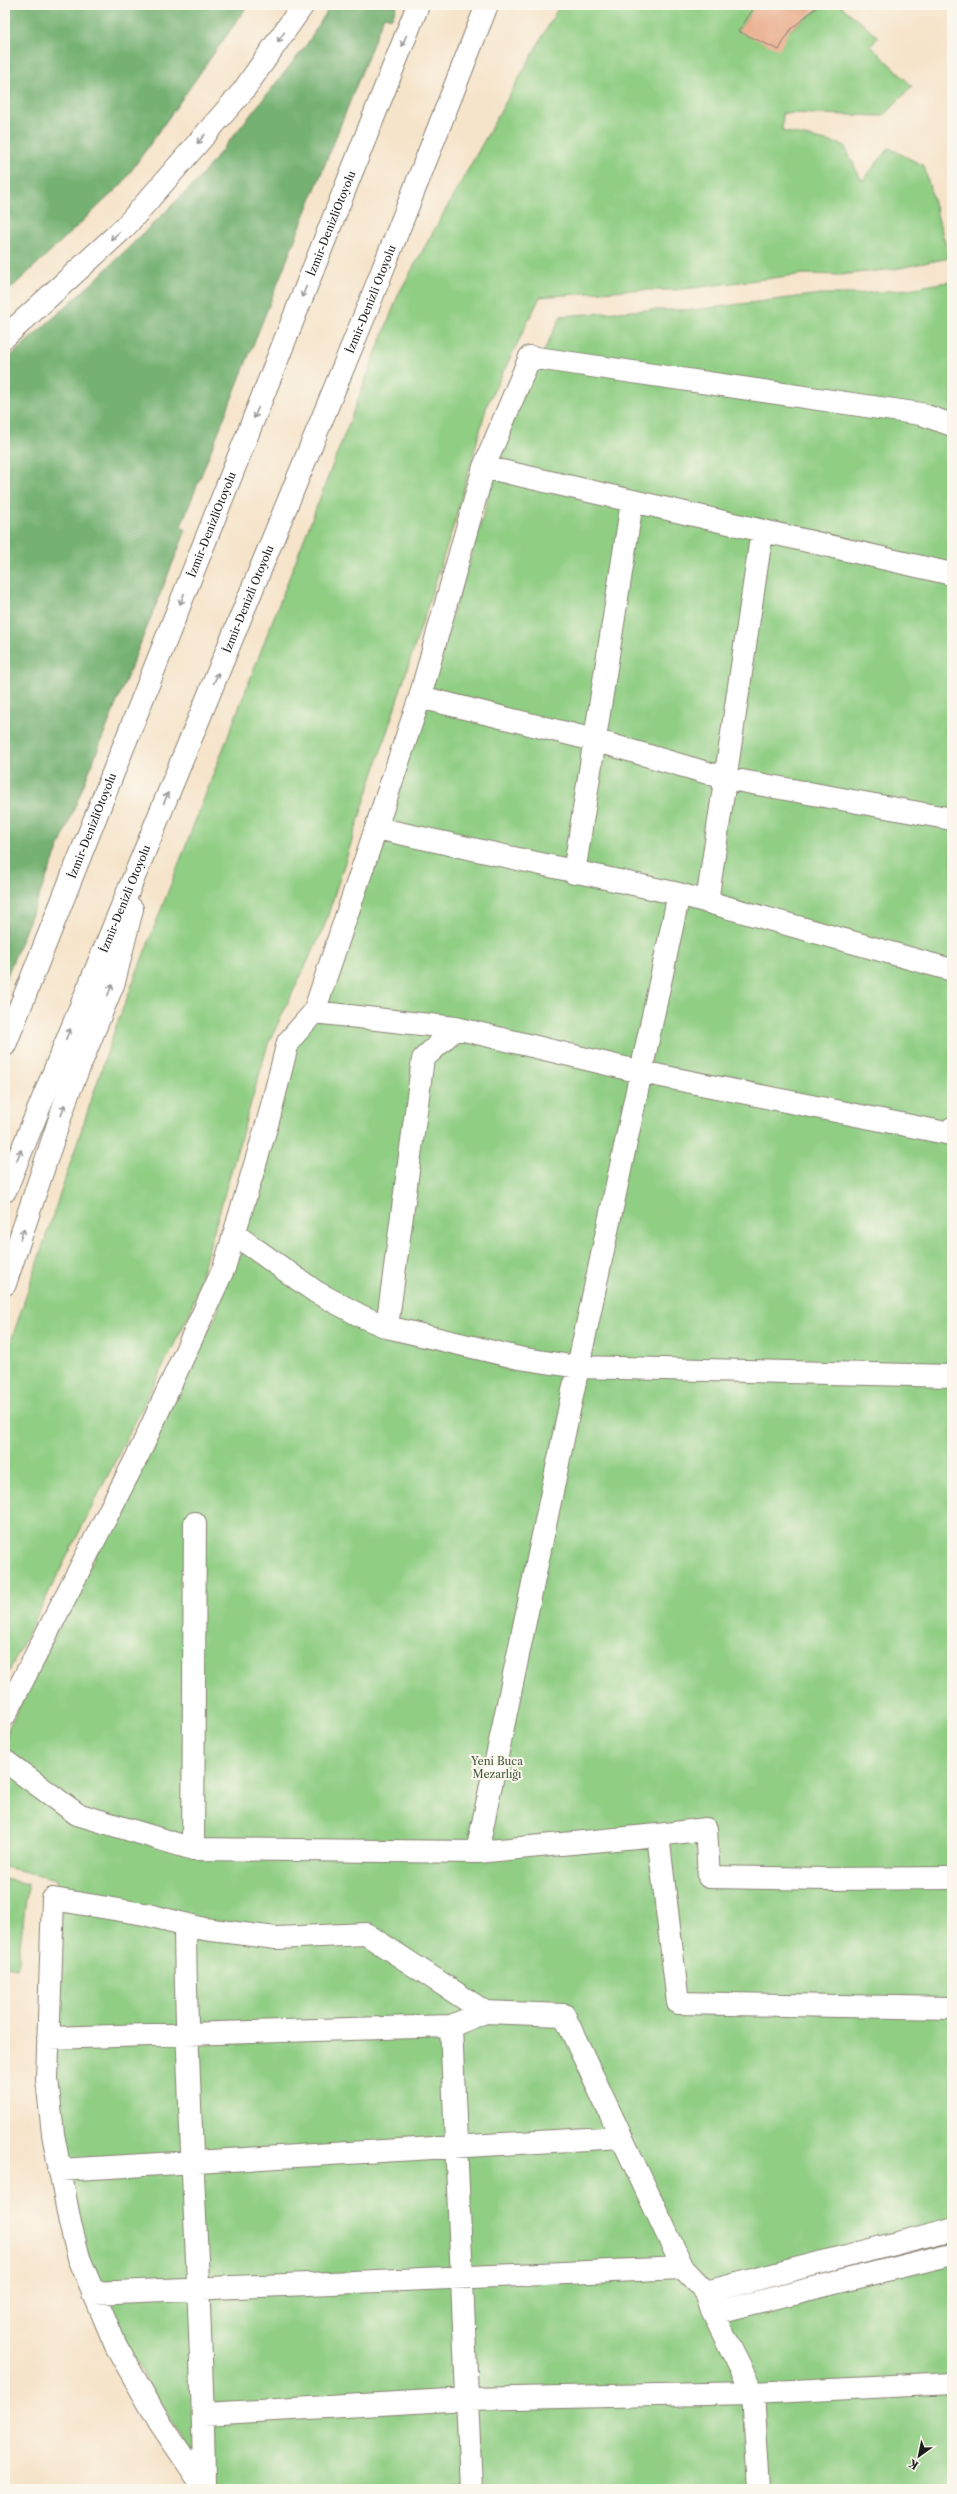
<svg xmlns="http://www.w3.org/2000/svg" width="957" height="2494" font-family="'Libre Caslon Text',serif">
<style>
.green{fill:#90ce84;stroke:#567550}
.forest{fill:#74b172;stroke:#486647}
.building{fill:#ebb394}
.lines{fill:none;stroke-linecap:round;stroke-linejoin:round}
.minor-casing{stroke:#898073;stroke-width:24}
.highway-casing{stroke:#898073;stroke-width:24}
.minor{stroke:#fff;stroke-width:22}
.highway{stroke:#fff;stroke-width:22}
.oneway{stroke:#999}
.labels{text-anchor:middle;stroke-width:4;stroke-linejoin:round;paint-order:stroke}
.street-label{font-size:11px;fill:#1c1c1c;stroke:#fbf7ec}
.park-label{font-size:11px;fill:#455a40;stroke:#fbf7ec}
</style>
<rect width="100%" height="100%" fill="#fbf7ec"/>
<filter id="ink" filterUnits="userSpaceOnUse"><feTurbulence type="fractalNoise" baseFrequency=".025" numOctaves="2"/><feDisplacementMap in="SourceGraphic" scale="8" xChannelSelector="R" yChannelSelector="G"/><feConvolveMatrix kernelMatrix="1 2 1 2 8 2 1 2 1" color-interpolation-filters="sRGB"/></filter>
<filter id="wash" filterUnits="userSpaceOnUse"><feTurbulence type="fractalNoise" baseFrequency=".012" numOctaves="4" result="noise"/><feDisplacementMap in="SourceGraphic" scale="16" xChannelSelector="R" yChannelSelector="G"/><feGaussianBlur stdDeviation="0.9" result="paint"/><feColorMatrix in="noise" values="0 0 0 0 0 0 0 0 0 0 0 0 0 0 0 0 0 1.4 0 .05"/><feComposite in="paint" operator="in"/></filter>
<g filter="url(#wash)">
<rect width="100%" height="100%" fill="#f6e4ca"/>
<path class="green" d="M560,5H756L738,31L790,30L823,5H840L878,37L871,46L912,86L884,116L783,113L782,131L844,145L862,181L889,148L924,166L949,258L894,269L839,275L804,274L675,290H626L540,297L487,405L455,521L324,927L268,1044L190,1313L5,1679V1359L115,1029L399,293Z
M952,281V2489H212L101,2303L70,2197L55,2055L57,1879L5,1867V1742L9,1727L216,1316L294,1052L415,731L477,537L509,423L561,316L646,310H693L821,294H855L909,289Z
M5,1879L28,1884L17,1968L5,1966Z"/>
<path class="forest" d="M5,5H248L122,184L5,294Z
M331,5H397L392,18L384,16L181,526L186,530L5,981V361L91,284L197,181L305,47Z"/>
<g id="blocks">
<path class="building" d="M756,5H819L790,30L779,50L738,31Z"/>
</g>
</g>
<g filter="url(#ink)">
<use href="#blocks" fill-opacity="0" stroke="#898073" stroke-width="1"/>
<g class="lines">
<defs>
<path id="minor" d="M484,467L952,574
M420,697L594,740L725,778L952,819
M376,828L420,697L484,467L530,357L921,414L952,425
M574,873L632,502
M707,902L762,531
M314,1012L376,828L679,894
M234,1234L316,1292L361,1316L387,1327L519,1358L578,1367L952,1376
M387,1327L423,1059L456,1028L641,1072L951,1134L952,1128
M195,1523L193,1849L477,1852L658,1835
M5,1715L140,1451L224,1268L268,1121L288,1042L314,1012L456,1028
M5,1761L77,1814L193,1849
M477,1852L578,1367L679,894L952,970
M952,1878L825,1879L709,1877L706,1829L658,1835L678,2003L952,2008
M185,1924C186,2112 203,2300 204,2488
M451,2026L471,2489
M48,2038L451,2026L485,2012
M59,2170L621,2137
M93,2293L683,2268
M713,2313L952,2254
M204,2414L467,2399L753,2393L952,2383
M205,2489L160,2423L116,2346L79,2258L70,2223L53,2134L47,2079L53,1899L144,1914L204,1929L276,1938L366,1934L485,2012L564,2015L683,2268L706,2292
M759,2489L753,2393L713,2313L706,2292L952,2229"/>
<g id="highway">
<path d="M5,337L125,227L243,91L303,5"/>
<path id="s1" d="M5,1045L418,5"/>
<path id="s2" d="M5,1191L366,312L487,5"/>
<path d="M5,1284L68,1094L114,982L132,909"/>
</g>
</defs>
<use href="#minor" class="minor-casing"/>
<use href="#highway" class="highway-casing"/>
<use href="#minor" class="minor"/>
<use href="#highway" class="highway"/>
</g>
<defs><path id="oneway-shaft" d="M-6 0H5M1.5-3L5.5 0L1.5 3" fill="none" stroke-width="1.6" stroke-linecap="round" stroke-linejoin="round"/></defs>
<g class="oneway">
<use href="#oneway-shaft" transform="translate(281 37) rotate(125)"/>
<use href="#oneway-shaft" transform="translate(404 41) rotate(112)"/>
<use href="#oneway-shaft" transform="translate(201 139) rotate(131)"/>
<use href="#oneway-shaft" transform="translate(115 236) rotate(138)"/>
<use href="#oneway-shaft" transform="translate(304 292) rotate(112)"/>
<use href="#oneway-shaft" transform="translate(256 413) rotate(112)"/>
<use href="#oneway-shaft" transform="translate(182 599) rotate(112)"/>
<use href="#oneway-shaft" transform="translate(216 678) rotate(-67)"/>
<use href="#oneway-shaft" transform="translate(166 798) rotate(-67)"/>
<use href="#oneway-shaft" transform="translate(110 990) rotate(-68)"/>
<use href="#oneway-shaft" transform="translate(68 1034) rotate(-67)"/>
<use href="#oneway-shaft" transform="translate(63 1110) rotate(-72)"/>
<use href="#oneway-shaft" transform="translate(19 1155) rotate(-68)"/>
<use href="#oneway-shaft" transform="translate(22 1234) rotate(-72)"/>
</g>
</g>
<g class="labels">
<g class="street-label">
<text dy="4" stroke="none"><textPath href="#s1" startOffset="884">İzmir-DenizliOtoyolu</textPath></text>
<text dy="4" stroke="none"><textPath href="#s2" startOffset="964">İzmir-Denizli Otoyolu</textPath></text>
<text dy="4" stroke="none"><textPath href="#s1" startOffset="560">İzmir-DenizliOtoyolu</textPath></text>
<text dy="4" stroke="none"><textPath href="#s2" startOffset="640">İzmir-Denizli Otoyolu</textPath></text>
<text dy="4" stroke="none"><textPath href="#s1" startOffset="236">İzmir-DenizliOtoyolu</textPath></text>
<text dy="4" stroke="none"><textPath href="#s2" startOffset="316">İzmir-Denizli Otoyolu</textPath></text>
</g>
<g class="park-label">
<text x="497" y="1765">Yeni Buca<tspan x="497" dy="13">Mezarlığı</tspan></text>
</g>
</g>
<rect width="957" height="2494" fill="none" stroke="#fbf7ec" stroke-width="20"/>
<g transform="translate(919 2456) rotate(213)" stroke="#fbf7ec" stroke-width="3" paint-order="stroke">
<path d="M0-3L7 15L0 10L-7 15Z" fill="#1c1c1c"/>
<text y="-6" font-size="11" font-weight="bold" text-anchor="middle" fill="#1c1c1c">K</text>
</g>
</svg>
